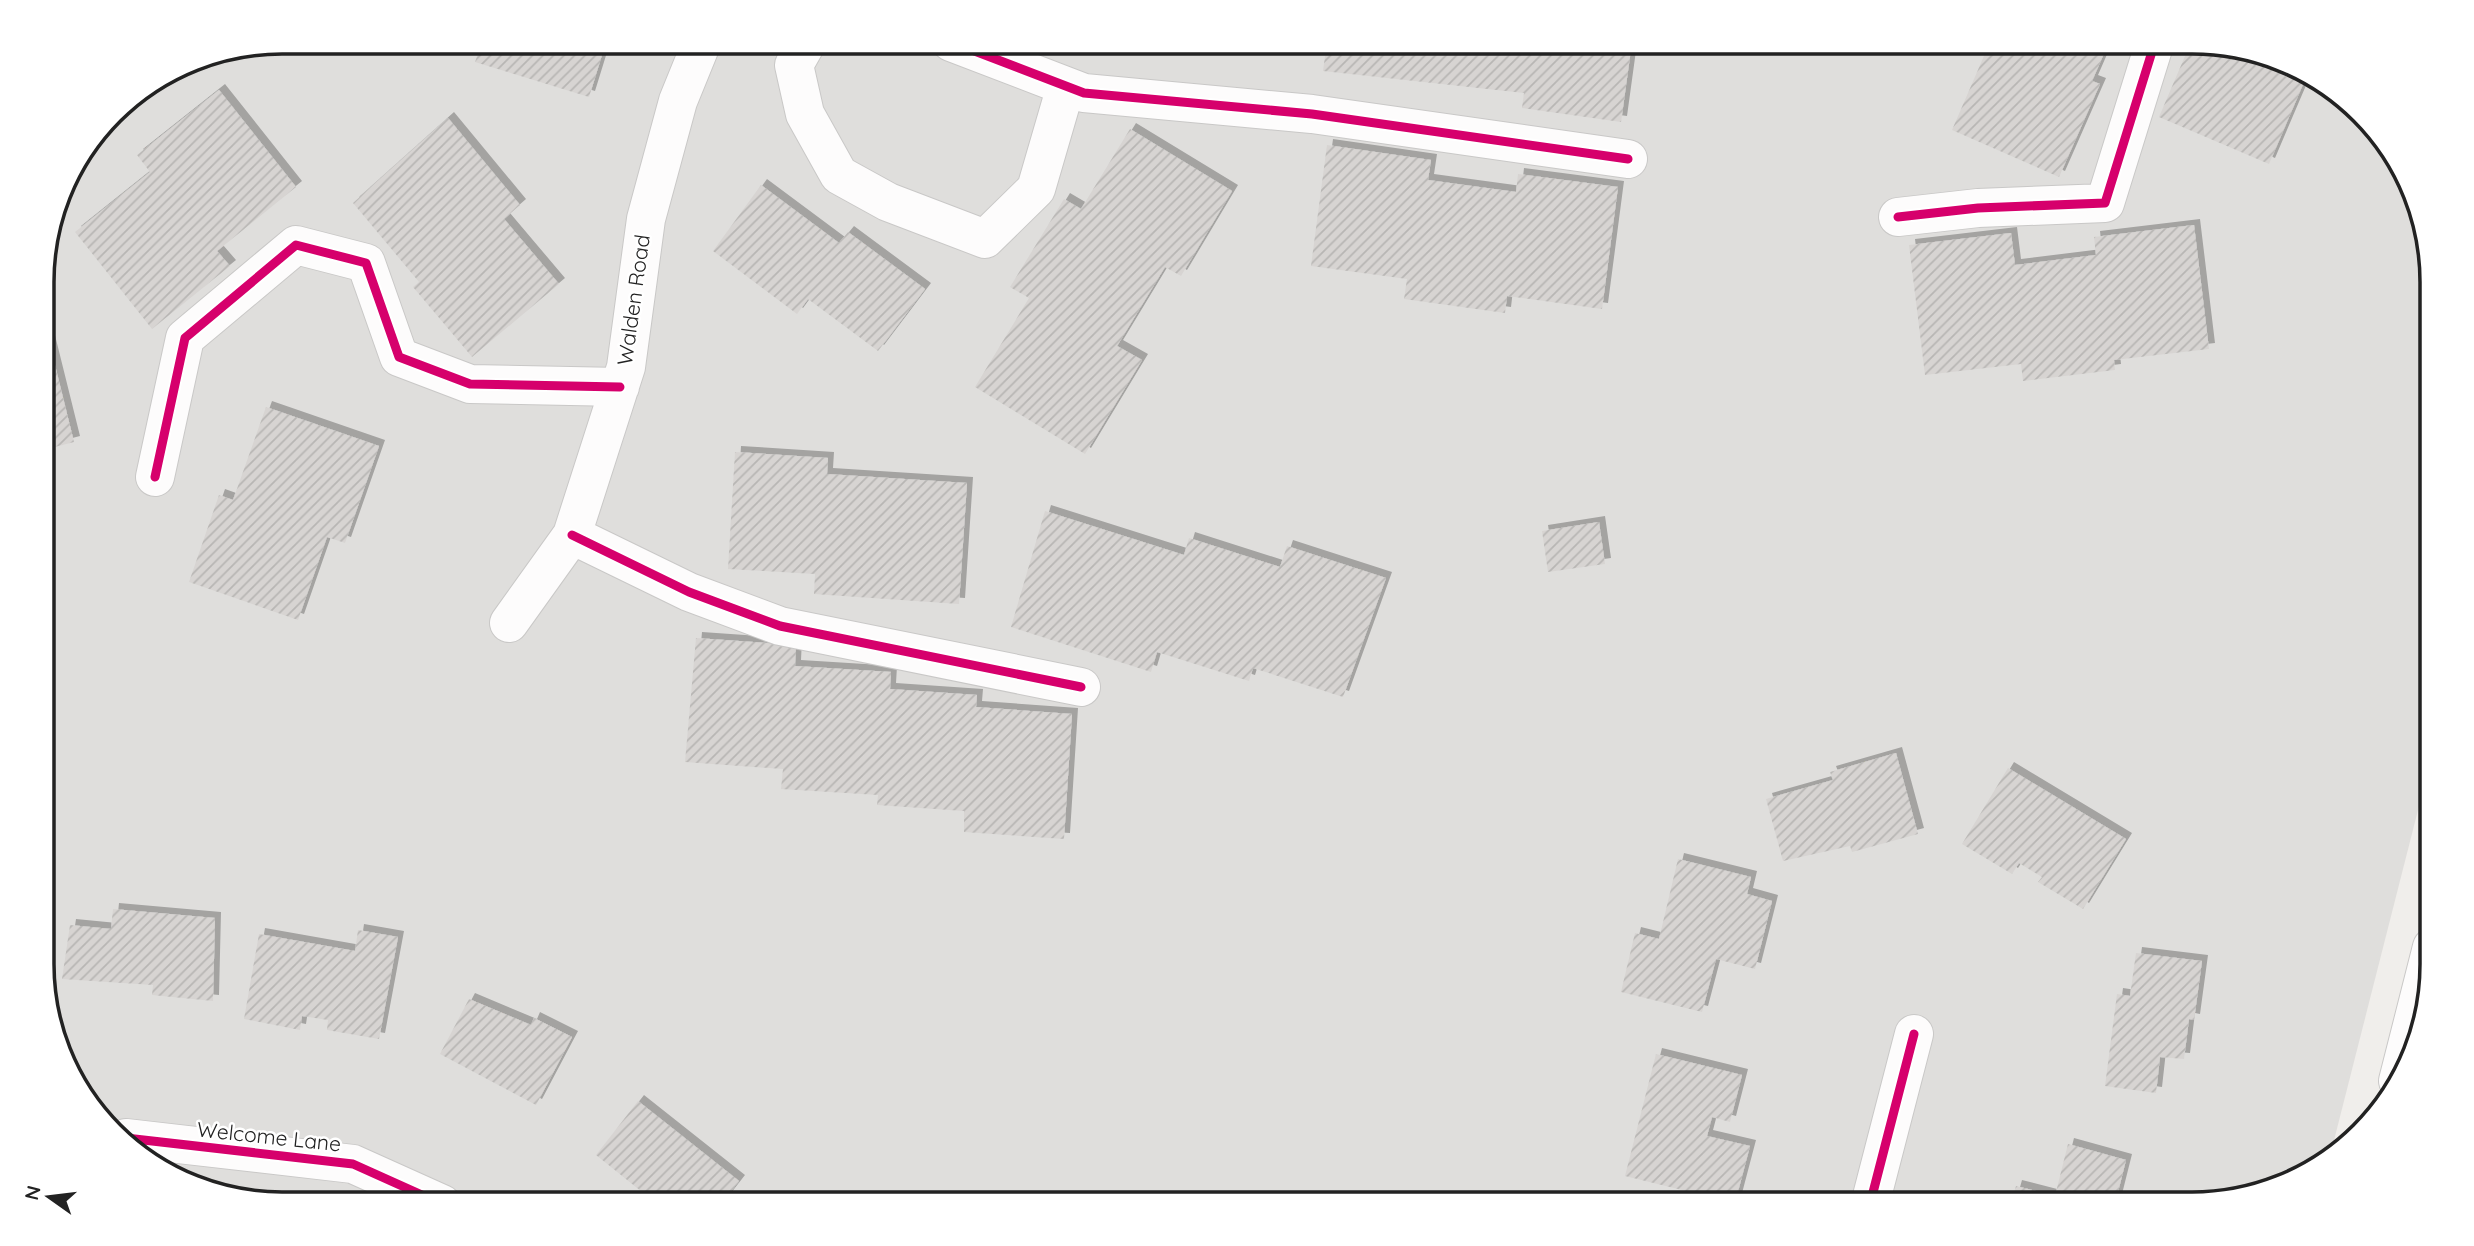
<svg xmlns="http://www.w3.org/2000/svg" width="2474" height="1246" font-family="Quicksand,sans-serif">
<style>
.residential{fill:#dfdedc}
.building{fill:url(#building-hatch);filter:url(#shadow)}
.lines{fill:none;stroke-linecap:round;stroke-linejoin:round}
.minor-casing{stroke:#c9c8c7;stroke-width:40}
.minor{stroke:#fdfcfc;stroke-width:38}
.cycleway-casing{stroke:#fff;stroke-width:13}
.cycleway{stroke:#d6006c;stroke-width:9}
.labels{text-anchor:middle;stroke-width:5;stroke-linejoin:round;paint-order:stroke}
.street-label{font-size:21px;fill:#222;stroke:#fff}
.rim{fill:none;stroke:#222;stroke-width:3.5}
</style>
<defs>
<pattern id="building-hatch" width="6" height="6" patternUnits="userSpaceOnUse" patternTransform="scale(1.75)"><rect width="6" height="6" fill="#d7d4d2"/><path d="M-1 1l2-2M0 6l6-6M5 7l2-2" fill="none" stroke="#b8b6b4"/></pattern>
<filter id="shadow"><feDropShadow dx="6" dy="-6" stdDeviation="0" flood-color="#0004"/></filter>
</defs>
<rect width="100%" height="100%" fill="#f0eeeb"/>
<path class="residential" d="M282,42H2192L2298,67L2391,148L2430,251L2431,759L2329,1160L2325,1164L2208,1204H282L176,1179L91,1110L44,996L43,266L67,176L123,102L190,60Z"/>
<path class="building" d="M482,42H606L589,97L475,62Z
M1327,42H1632L1621,122L1522,108L1524,93L1323,71Z
M1990,42H2109L2092,81L2100,84L2059,177L1952,130Z
M2191,42L2298,67L2307,75L2269,164L2159,117Z
M219,90L296,187L217,251L230,266L152,329L75,232L150,172L137,155Z
M448,118L520,205L504,219L559,284L472,357L413,287L419,282L353,203Z
M1130,129L1232,191L1181,276L1165,267L1117,346L1142,360L1085,454L975,387L1029,298L1010,287L1064,199L1081,209Z
M1327,145L1431,160L1428,180L1516,192L1518,174L1618,187L1602,309L1507,296L1505,313L1404,299L1407,279L1311,266Z
M761,185L839,243L848,232L925,289L878,351L808,299L797,314L713,251Z
M2194,225L2209,349L2114,360L2115,370L2023,381L2021,364L1925,375L1909,245L2011,233L2015,265L2096,255L2094,237Z
M43,317L74,442L43,450Z
M266,407L379,446L345,543L327,537L298,620L189,582L219,495L233,500Z
M735,452L828,458L827,474L967,483L959,604L814,594L815,574L728,569Z
M1045,511L1184,555L1189,538L1280,567L1287,546L1386,578L1343,697L1253,668L1249,681L1157,652L1151,672L1011,627Z
M1599,522L1605,564L1548,572L1542,531Z
M696,638L796,645L795,666L891,672L890,689L977,695L976,707L1072,714L1064,839L964,832V811L877,805L878,795L781,789L783,769L685,762Z
M1896,753L1918,834L1852,852L1850,846L1783,861L1766,799L1833,780L1830,772Z
M2008,768L2126,839L2083,909L2038,882L2042,877L2019,863L2012,874L1962,844Z
M1678,859L1751,877L1747,894L1772,901L1755,969L1716,959L1702,1012L1621,992L1635,933L1659,939Z
M113,909L215,918L213,1001L152,995L153,985L62,979L70,925L111,929Z
M358,930L398,937L379,1039L327,1030L328,1020L302,1016L300,1030L244,1019L259,934L355,951Z
M2136,953L2202,961L2194,1020L2189,1019L2184,1059L2160,1057L2156,1093L2105,1086L2117,994L2130,996Z
M469,999L531,1025L534,1018L572,1037L536,1105L440,1054Z
M1656,1054L1742,1075L1730,1122L1712,1117L1707,1136L1750,1146L1735,1203L1625,1176Z
M638,1101L739,1181L721,1204H657L596,1155Z
M2068,1144L2126,1160L2115,1204H2011L2016,1186L2055,1196Z"/>
<g class="lines">
<defs>
<path id="minor" d="M807,42L794,65L805,114L839,175L888,202L985,239L1036,189L1066,86
M951,42L1084,93L1312,114L1628,159
M1898,217L1978,208L2105,203L2155,42
M155,477L185,338L296,245L366,263L399,357L470,384L620,387
M572,535L689,592L780,626L1081,687
M509,623L572,535L626,367L646,219L678,101L702,42
M2398,1081L2432,947
M126,1138L353,1164L442,1204
M1870,1204L1914,1034"/>
</defs>
<use href="#minor" class="minor-casing"/>
<use href="#minor" class="minor"/>
<defs>
<path id="cycleway" d="M951,42L1084,93L1312,114L1628,159
M1898,217L1978,208L2105,203L2155,42
M155,477L185,338L296,245L366,263L399,357L470,384L620,387
M572,535L689,592L780,626L1081,687
M126,1138L353,1164L442,1204
M1870,1204L1914,1034"/>
</defs>
<use href="#cycleway" class="cycleway-casing"/>
<use href="#cycleway" class="cycleway"/>
</g>
<g class="labels">
<g class="street-label">
<text transform="translate(634 300) rotate(-82)" y="7">Walden Road</text>
<text transform="translate(269 1137) rotate(6)" y="7">Welcome Lane</text>
</g>
</g>
<path d="M0 0H2474V1246H0ZM282 54H2192A228 228 0 0 1 2420 282V964A228 228 0 0 1 2192 1192H282A228 228 0 0 1 54 964V282A228 228 0 0 1 282 54Z" fill="#fff" fill-rule="evenodd"/>
<path class="rim" d="M282 54H2192A228 228 0 0 1 2420 282V964A228 228 0 0 1 2192 1192H282A228 228 0 0 1 54 964V282A228 228 0 0 1 282 54Z"/>
<g transform="translate(49 1197) rotate(284)" stroke="#ffffff" stroke-width="5" paint-order="stroke">
<path d="M0-5L12 26L0 18L-12 26Z" fill="#222222"/>
<text y="-10" font-size="19" font-weight="bold" text-anchor="middle" fill="#222222">N</text>
</g>
</svg>
